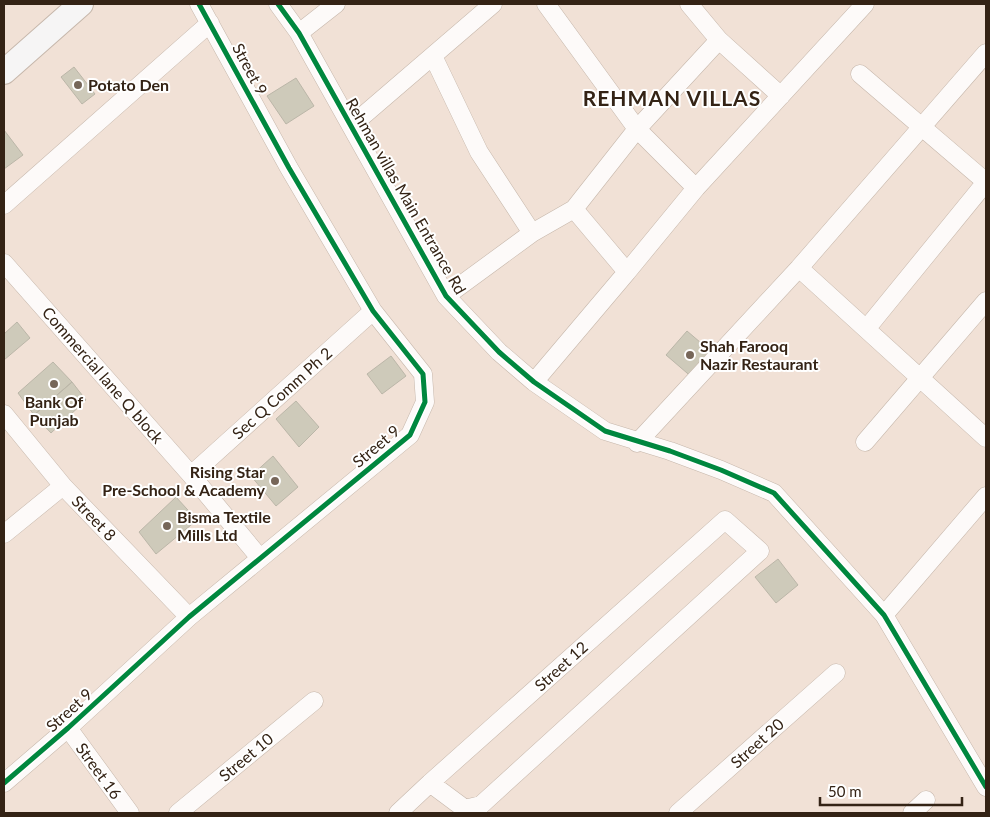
<svg xmlns="http://www.w3.org/2000/svg" width="990" height="817" font-family="Lato,sans-serif">
<style>
.building{fill:#cecaba;stroke:#bbb6a8}
.lines{fill:none;stroke-linecap:round;stroke-linejoin:round}
.street-casing{stroke:#c6b7ab;stroke-width:19}
.secondary-casing{stroke:#c6b7ab;stroke-width:26}
.street{stroke:#fdfaf9;stroke-width:18}
.secondary{stroke:#f6f5f5;stroke-width:24}
.cycleway-casing{stroke:#fff;stroke-width:8}
.cycleway{stroke:#00873e;stroke-width:5}
.poi-dot{fill:#766659;stroke:#fff;stroke-width:2}
.labels{text-anchor:middle;stroke-width:4;stroke-linejoin:round;paint-order:stroke}
.street-label{font-size:16px;fill:#342315;stroke:#fff}
.poi-label{font-size:16px;font-weight:bold;fill:#342315;stroke:#fff;text-anchor:start}
.district-label{font-size:21px;font-weight:bold;letter-spacing:1px;fill:#342315;stroke:#fff}
</style>
<rect width="100%" height="100%" fill="#f1e1d6"/>
<path class="building" d="M74,67L95,94L82,104L61,77Z
M296,78L314,106L286,124L267,96Z
M4,130L23,155L4,169Z
M17,322L30,338L4,360V334Z
M687,331L714,354L694,379L666,355Z
M391,356L406,376L382,394L367,374Z
M53,362L72,382L34,415L18,393Z
M72,382L86,400L51,433L34,415Z
M296,401L319,427L299,447L276,419Z
M273,456L298,487L276,506L251,476Z
M176,497L197,520L156,554L139,532Z
M778,559L798,585L776,603L755,577Z"/>
<g class="lines">
<defs>
<path id="street" d="M278,4L299,33L446,296L499,352L534,382L605,431L670,451L721,470L774,493L884,615L986,787
M546,4L637,129L696,188
M689,4L719,40L781,96
M299,33L336,4
M433,56L479,152L532,233
M860,74L986,182
M351,126L493,4
M4,205L210,23
M574,209L627,272L696,188L865,4
M4,263L191,475L260,558
M799,268L986,438
M446,296L532,233L574,209L637,129L719,40
M867,328L986,182
M534,382L627,272
M4,414L63,486L189,617
M865,442L986,301
M637,443L799,268L986,53
M191,475L373,311
M4,534L63,486
M884,615L986,496
M68,728L130,813
M4,783L68,728L189,617L410,435L425,402L423,374L373,311L289,168L199,4
M178,813L314,701
M398,813L430,783L725,520L760,551L481,805L465,809L430,783
M678,813L836,673
M912,813L926,800"/>
<path id="secondary" d="M4,72L81,4"/>
</defs>
<use href="#street" class="street-casing"/>
<use href="#secondary" class="secondary-casing"/>
<use href="#street" class="street"/>
<use href="#secondary" class="secondary"/>
<defs>
<path id="cycleway" d="M278,4L299,33L446,296L499,352L534,382L605,431L670,451L721,470L774,493L884,615L986,787
M4,783L68,728L189,617L410,435L425,402L423,374L373,311L289,168L199,4"/>
</defs>
<use href="#cycleway" class="cycleway-casing"/>
<use href="#cycleway" class="cycleway"/>
</g>
<g class="poi-dot">
<circle cx="78" cy="85" r="5"/>
<circle cx="690" cy="355" r="5"/>
<circle cx="54" cy="384" r="5"/>
<circle cx="275" cy="481" r="5"/>
<circle cx="167" cy="526" r="5"/>
</g>
<g class="labels">
<g class="street-label">
<text transform="translate(250 69) rotate(62)" y="6">Street 9</text>
<text transform="translate(406 196) rotate(60)" y="6">Rehman villas Main Entrance Rd</text>
<text transform="translate(103 375) rotate(49)" y="6">Commercial lane Q block</text>
<text transform="translate(282 393) rotate(-42)" y="6">Sec Q Comm Ph 2</text>
<text transform="translate(376 446) rotate(-40)" y="6">Street 9</text>
<text transform="translate(94 518) rotate(46)" y="6">Street 8</text>
<text transform="translate(561 666) rotate(-42)" y="6">Street 12</text>
<text transform="translate(69 710) rotate(-42)" y="6">Street 9</text>
<text transform="translate(757 743) rotate(-42)" y="6">Street 20</text>
<text transform="translate(246 757) rotate(-40)" y="6">Street 10</text>
<text transform="translate(99 771) rotate(54)" y="6">Street 16</text>
</g>
<g class="poi-label">
<text x="88" y="91">Potato Den</text>
<text x="700" y="352">Shah Farooq<tspan x="700" dy="18">Nazir Restaurant</tspan></text>
<text x="54" y="408" text-anchor="middle">Bank Of<tspan x="54" dy="18">Punjab</tspan></text>
<text x="265" y="478" text-anchor="end">Rising Star<tspan x="265" dy="18">Pre-School &amp; Academy</tspan></text>
<text x="177" y="523">Bisma Textile<tspan x="177" dy="18">Mills Ltd</tspan></text>
</g>
<g class="district-label">
<text x="672" y="106">REHMAN VILLAS</text>
</g>
</g>
<rect width="990" height="817" fill="none" stroke="#342315" stroke-width="10"/>
<path d="M820 797v8h142v-8" fill="none" stroke="#342315" stroke-width="2.5"/>
<text x="828" y="797" font-size="15" fill="#342315" stroke="#ffffff" stroke-width="4" paint-order="stroke">50 m</text>
</svg>
